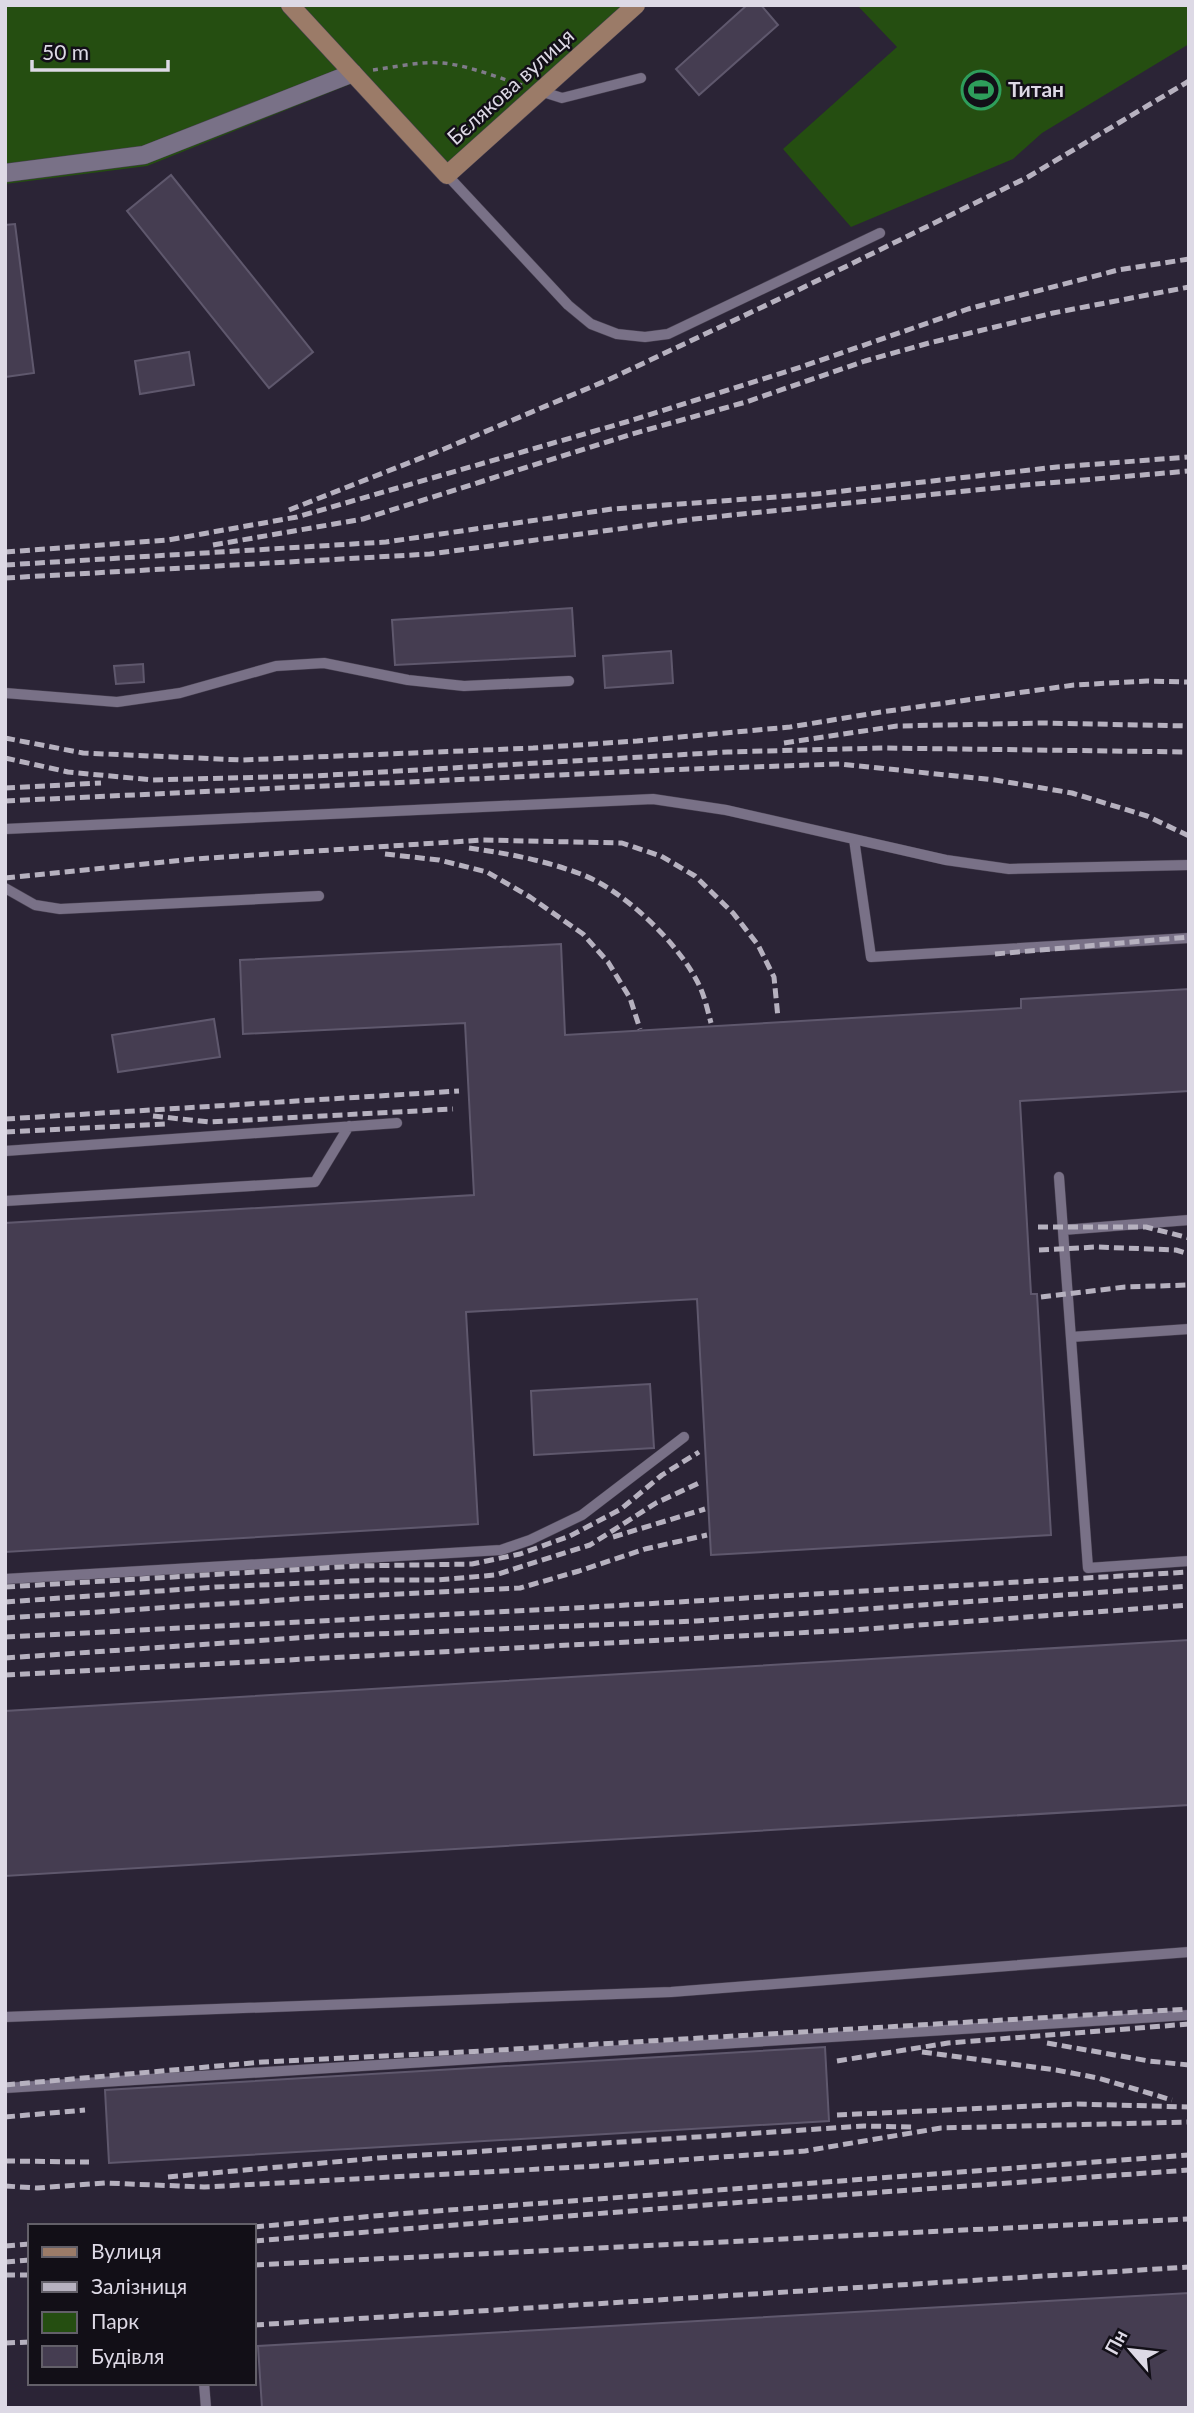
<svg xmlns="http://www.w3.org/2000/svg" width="1194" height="2413" font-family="Lato,sans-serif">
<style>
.green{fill:#254e11}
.building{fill:#453d51;stroke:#5f586d;stroke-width:2}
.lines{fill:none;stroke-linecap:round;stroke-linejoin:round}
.lane-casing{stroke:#484151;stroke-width:11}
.street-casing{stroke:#484151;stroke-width:19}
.secondary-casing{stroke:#484151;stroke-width:19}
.path{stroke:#807b8a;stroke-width:3.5;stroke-dasharray:5 5;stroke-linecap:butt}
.lane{stroke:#797187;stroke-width:10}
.street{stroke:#797187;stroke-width:18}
.secondary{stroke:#9b7b68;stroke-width:18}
.rail{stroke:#b6b1bf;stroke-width:5;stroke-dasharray:10 5;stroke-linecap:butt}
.labels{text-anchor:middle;stroke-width:5;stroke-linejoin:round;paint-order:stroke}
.street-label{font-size:21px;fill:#ddd9e5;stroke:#120f17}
.poi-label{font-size:21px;font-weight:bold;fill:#ddd9e5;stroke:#120f17;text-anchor:start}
</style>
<rect width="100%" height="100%" fill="#2b2436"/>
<path class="green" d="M5,5H646L446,184L351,84L147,166L5,184Z
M857,5H1189V44L1042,133L1013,159L851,227L783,149L897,47Z"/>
<path class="building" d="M747,5H761L778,25L699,95L676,69Z
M171,175L313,352L269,388L127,211Z
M15,224L34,373L5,377V225Z
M189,352L194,385L140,394L135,361Z
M572,608L575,656L395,665L392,620Z
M671,651L673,683L605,688L603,656Z
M143,664L144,682L116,684L114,666Z
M561,944L565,1035L1021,1008V999L1189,989V1091L1020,1101L1031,1294H1037L1051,1535L711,1555L697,1299L466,1312L478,1524L5,1552V1223L474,1195L465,1023L243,1034L240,960Z
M214,1019L220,1057L118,1072L112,1035Z
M650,1384L654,1448L534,1455L531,1391Z
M1189,1640V1805L5,1876V1711Z
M825,2047L829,2121L109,2163L105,2090Z
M1189,2293V2408H262L258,2346Z"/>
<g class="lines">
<defs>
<path id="lane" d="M540,91L562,98L641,78
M447,175L568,305L591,324L617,334L645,337L668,334L880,233
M5,693L117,702L180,693L276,666L324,663L408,680L464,686L569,681
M5,829L653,799L726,810L946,860L1009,869L1189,865
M854,839L871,957L1189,938
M5,888L35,905L60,909L319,896
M5,1151L397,1123
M1059,1177L1088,1568L1189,1561
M5,1201L315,1182L349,1126
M1063,1230L1189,1220
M1071,1337L1189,1329
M5,1579L501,1550L530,1540L582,1515L684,1437
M5,2017L671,1992L1189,1952
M5,2088L1189,2015
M204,2383L206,2408"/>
<path id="street" d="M5,173L144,155L353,73"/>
<path id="secondary" d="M290,5L447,175L636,5"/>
</defs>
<use href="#lane" class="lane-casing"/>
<use href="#street" class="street-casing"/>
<use href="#secondary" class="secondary-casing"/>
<path class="path" d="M373,70C396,67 420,61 443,63C470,66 496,77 522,85"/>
<use href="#lane" class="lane"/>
<use href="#street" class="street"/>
<use href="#secondary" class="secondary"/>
<path class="rail" d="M289,510L444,449L610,379L794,292L1028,177L1189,81
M213,545L363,519L632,434L746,402L865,361L929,343L1053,313L1189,287
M5,552L168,540L297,517L626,422L801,367L968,309L1118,270L1189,259
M5,565L386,542L612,509L816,494L1057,467L1189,457
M5,578L430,554L694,519L1024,485L1189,471
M5,738L83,753L242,760L533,748L637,741L790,727L881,712L1074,685L1147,681L1189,682
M784,743L897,726L1043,723L1189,726
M5,758L68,772L153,780L313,776L728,752L883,748L1189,752
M5,788L101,783
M5,801L663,770L840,764L995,780L1072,793L1147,816L1189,836
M469,848C505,853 543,860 578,873C622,888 681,945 700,987C705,998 708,1012 711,1023
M385,854L439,860L487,872L530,897L583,934L608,962L630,998L640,1029
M5,878L195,859L482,840L622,843L661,856L695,876L733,913L758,945L774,977L778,1018
M995,954L1189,937
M153,1116L209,1122L453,1109
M5,1119L459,1091
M5,1132L167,1124
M1038,1227H1146L1189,1238
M1039,1250L1096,1247L1176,1250L1189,1254
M1041,1297L1125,1287L1189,1285
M613,1537L705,1509
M5,1587L356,1566L472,1564L520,1554L570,1536L621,1509L662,1475L699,1452
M5,1602L216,1587L374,1580H437L495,1575L590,1545L656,1503L701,1482
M5,1618L296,1599L520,1588L579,1571L645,1549L707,1535
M5,1637L592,1607L1189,1572
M5,1658L326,1636L696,1621L1189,1586
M5,1675L853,1630L1189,1605
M1047,2043L1149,2061L1189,2065
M922,2052L1056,2070L1098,2078L1172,2100
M837,2061L948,2043L1189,2024
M5,2085L263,2062L465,2052L1189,2009
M837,2115L1077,2104L1189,2107
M5,2117L85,2110
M5,2161L89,2162
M168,2177L378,2158L864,2126L912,2127
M5,2186L37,2188L105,2183L204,2187L597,2166L805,2151L941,2128L1189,2122
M254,2227L396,2214L1189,2155
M254,2241L744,2202L1189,2170
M5,2246L30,2244
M5,2262L30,2260
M254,2265L1189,2219
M5,2275H30
M254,2325L1189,2267
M5,2343L30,2342"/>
</g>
<defs>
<symbol id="stadium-ring" viewBox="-11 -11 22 22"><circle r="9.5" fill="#120f17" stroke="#2e9e5b" stroke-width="1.5"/><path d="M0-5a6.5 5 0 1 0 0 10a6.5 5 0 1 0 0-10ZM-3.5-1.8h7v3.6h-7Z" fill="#2e9e5b"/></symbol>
</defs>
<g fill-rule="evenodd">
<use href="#stadium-ring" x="959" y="68" width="44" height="44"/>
</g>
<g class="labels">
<g class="street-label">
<text transform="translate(511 87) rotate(-42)" y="7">Бєлякова вулиця</text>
</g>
<g class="poi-label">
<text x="1008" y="97">Титан</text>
</g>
</g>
<rect width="1194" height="2413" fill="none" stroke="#ddd9e5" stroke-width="14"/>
<rect x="28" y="2224" width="228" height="161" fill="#120f17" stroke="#636069" stroke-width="2"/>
<rect x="42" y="2247" width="35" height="10" fill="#9b7b68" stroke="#636069" stroke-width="2"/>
<text x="91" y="2259" font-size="21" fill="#ddd9e5">Вулиця</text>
<rect x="42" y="2282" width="35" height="10" fill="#b6b1bf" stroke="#636069" stroke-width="2"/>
<text x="91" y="2294" font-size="21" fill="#ddd9e5">Залізниця</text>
<rect x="42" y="2312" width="35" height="21" fill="#254e11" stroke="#636069" stroke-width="2"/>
<text x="91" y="2329" font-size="21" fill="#ddd9e5">Парк</text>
<rect x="42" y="2346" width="35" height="21" fill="#453d51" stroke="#636069" stroke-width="2"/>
<text x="91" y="2364" font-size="21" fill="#ddd9e5">Будівля</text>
<g transform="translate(1131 2350) rotate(298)" stroke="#120f17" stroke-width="5" paint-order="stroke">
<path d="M0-5L12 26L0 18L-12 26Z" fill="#ddd9e5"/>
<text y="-10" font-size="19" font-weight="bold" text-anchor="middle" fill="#ddd9e5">Пн</text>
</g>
<path d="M32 60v10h136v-10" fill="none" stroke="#ddd9e5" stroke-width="3.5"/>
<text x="42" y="60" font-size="21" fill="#ddd9e5" stroke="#120f17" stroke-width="5" paint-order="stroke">50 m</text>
</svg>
